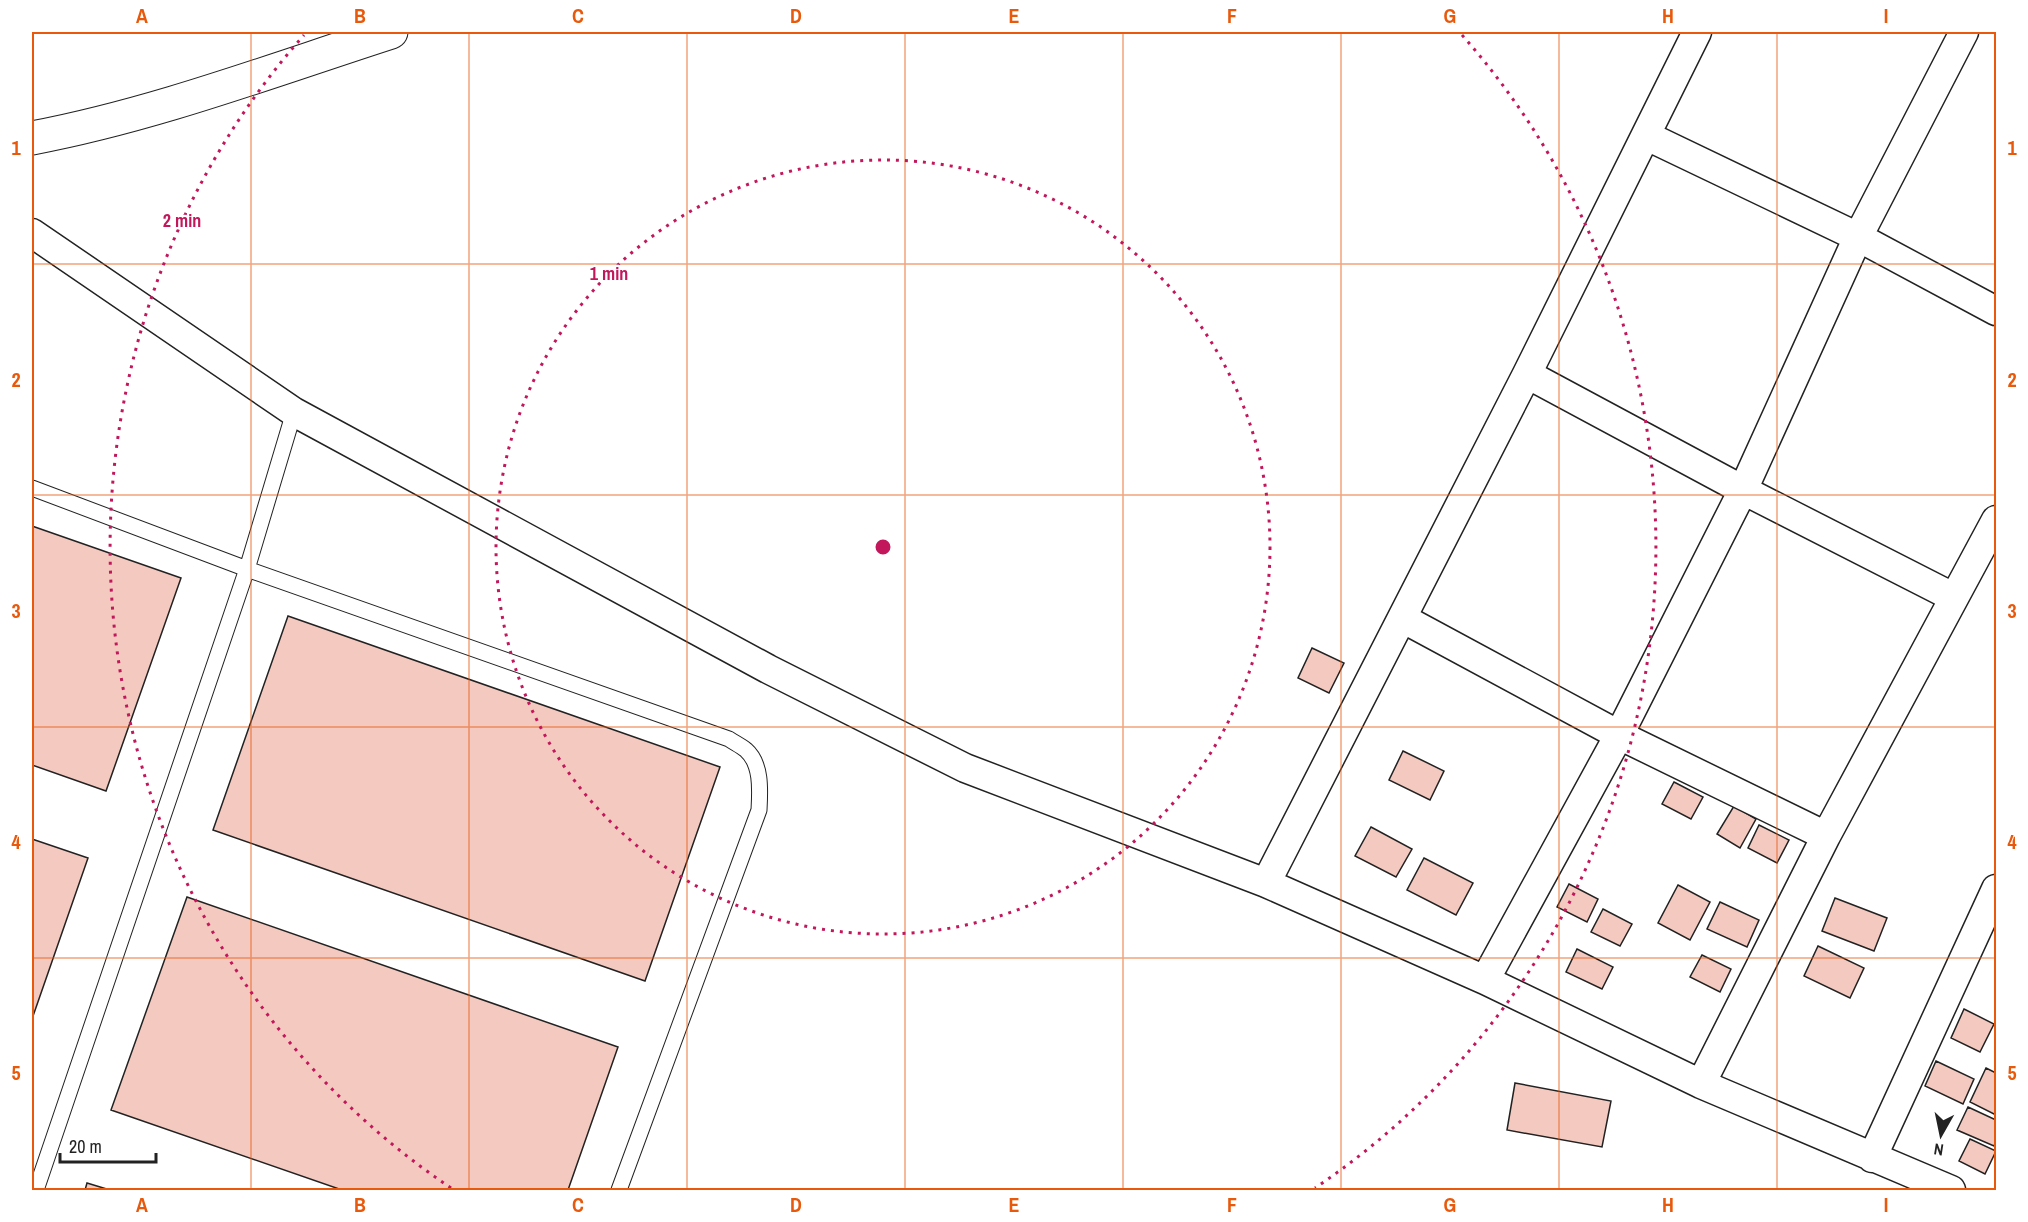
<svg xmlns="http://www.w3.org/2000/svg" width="2028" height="1222" font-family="'Archivo Narrow',sans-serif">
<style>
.building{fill:#f3c9c0;stroke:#222;stroke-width:1.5}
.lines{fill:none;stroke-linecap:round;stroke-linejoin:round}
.lane-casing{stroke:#222;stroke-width:17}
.street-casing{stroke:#222;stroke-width:31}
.secondary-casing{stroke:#222;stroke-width:35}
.lane{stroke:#fff;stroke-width:15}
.street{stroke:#fff;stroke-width:28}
.secondary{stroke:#fff;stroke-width:33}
.grid{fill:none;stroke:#e8590c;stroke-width:1.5;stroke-opacity:0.55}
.ring{fill:none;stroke:#c2185b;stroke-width:3;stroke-dasharray:3 6}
.centre{fill:#c2185b;stroke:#fff;stroke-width:3}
.ring-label{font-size:18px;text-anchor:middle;font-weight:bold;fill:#c2185b;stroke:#fff;stroke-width:4.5;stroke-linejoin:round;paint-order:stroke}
.neatline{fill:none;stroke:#e8590c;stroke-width:2}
.grid-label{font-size:20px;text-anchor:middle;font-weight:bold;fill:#e8590c}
</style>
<rect width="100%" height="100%" fill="#fff"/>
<path class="building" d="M32,526L181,578L106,791L32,765Z
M288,616L720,767L645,981L213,830Z
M1312,648L1344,663L1329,693L1298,678Z
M1403,751L1444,771L1430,800L1389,780Z
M1674,782L1703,797L1691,819L1662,804Z
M1734,806L1756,819L1740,848L1717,834Z
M1759,825L1789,840L1777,863L1748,848Z
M1371,827L1412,849L1396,877L1355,856Z
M32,839L88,858L32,1019Z
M1424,858L1473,883L1456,915L1407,890Z
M1569,884L1598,899L1587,922L1557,907Z
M1678,885L1710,902L1690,940L1658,923Z
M187,897L618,1047L568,1190H342L111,1110Z
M1835,898L1887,918L1874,951L1822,931Z
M1720,902L1759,920L1747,947L1707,929Z
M1603,909L1632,924L1620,946L1591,932Z
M1818,946L1864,968L1850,998L1804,976Z
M1577,949L1613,967L1602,989L1566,972Z
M1702,955L1731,969L1720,992L1690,977Z
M1964,1009L1994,1024L1980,1052L1951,1038Z
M1936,1061L1974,1079L1963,1104L1925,1086Z
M1986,1068L1996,1073V1115L1970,1102Z
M1515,1083L1611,1101L1602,1147L1507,1130Z
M1968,1107L1996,1120V1141L1994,1146L1957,1130Z
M1970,1139L1996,1151L1985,1174L1959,1161Z
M87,1183L110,1190H85Z"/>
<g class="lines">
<defs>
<path id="lane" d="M32,488L247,569L729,739C735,743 741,746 746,750C762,764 760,791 759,810L619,1190
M36,1190L247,569L294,412"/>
<path id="street" d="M1647,136L1858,237L1996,311
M32,233L294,412L768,669L965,768L1266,883L1485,980L1701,1084L1951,1190
M1527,374L1743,490L1953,597
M1402,618L1619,735L1826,836
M1266,883L1527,374L1697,32
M1485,980L1619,735L1743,490L1858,237L1964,32
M1701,1084L1826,836L1996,520
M1872,1158L1996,889"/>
<path id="secondary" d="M32,138C154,115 273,70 391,32"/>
</defs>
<use href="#lane" class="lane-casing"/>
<use href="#street" class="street-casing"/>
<use href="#secondary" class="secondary-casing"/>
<use href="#lane" class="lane"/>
<use href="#street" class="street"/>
<use href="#secondary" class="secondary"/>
</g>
<path class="grid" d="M251,32V1190M469,32V1190M687,32V1190M905,32V1190M1123,32V1190M1341,32V1190M1559,32V1190M1777,32V1190M32,264H1996M32,495H1996M32,727H1996M32,958H1996"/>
<g class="ring">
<circle cx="883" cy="547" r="387"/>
<path d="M451 1188A773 773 0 0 1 304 35M1462 35A773 773 0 0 1 1315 1188"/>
</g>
<circle cx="883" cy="547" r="9" class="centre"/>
<g class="ring-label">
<text x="182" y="227">2 min</text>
<text x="609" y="280">1 min</text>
</g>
<rect width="2028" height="1222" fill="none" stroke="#ffffff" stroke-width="66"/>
<g transform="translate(1941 1135) rotate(189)" stroke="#ffffff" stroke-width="4.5" paint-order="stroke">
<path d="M0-4.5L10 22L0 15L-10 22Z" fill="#222222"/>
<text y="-9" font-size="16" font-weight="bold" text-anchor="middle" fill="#222222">N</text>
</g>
<path d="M60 1153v9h96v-9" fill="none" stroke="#222222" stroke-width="3"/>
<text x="69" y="1153" font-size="18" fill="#222222" stroke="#ffffff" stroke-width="4.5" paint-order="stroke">20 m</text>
<rect x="33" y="33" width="1962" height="1156" class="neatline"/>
<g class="grid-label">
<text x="142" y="23">A</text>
<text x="360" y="23">B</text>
<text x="578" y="23">C</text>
<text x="796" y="23">D</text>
<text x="1014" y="23">E</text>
<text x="1232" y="23">F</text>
<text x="1450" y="23">G</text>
<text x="1668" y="23">H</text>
<text x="1886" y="23">I</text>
<text x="16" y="155">1</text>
<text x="2012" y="155">1</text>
<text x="16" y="387">2</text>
<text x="2012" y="387">2</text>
<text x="16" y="618">3</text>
<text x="2012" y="618">3</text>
<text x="16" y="849">4</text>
<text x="2012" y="849">4</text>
<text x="16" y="1080">5</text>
<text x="2012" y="1080">5</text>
<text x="142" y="1212">A</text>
<text x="360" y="1212">B</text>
<text x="578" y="1212">C</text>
<text x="796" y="1212">D</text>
<text x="1014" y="1212">E</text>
<text x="1232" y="1212">F</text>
<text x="1450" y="1212">G</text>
<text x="1668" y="1212">H</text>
<text x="1886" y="1212">I</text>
</g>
</svg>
